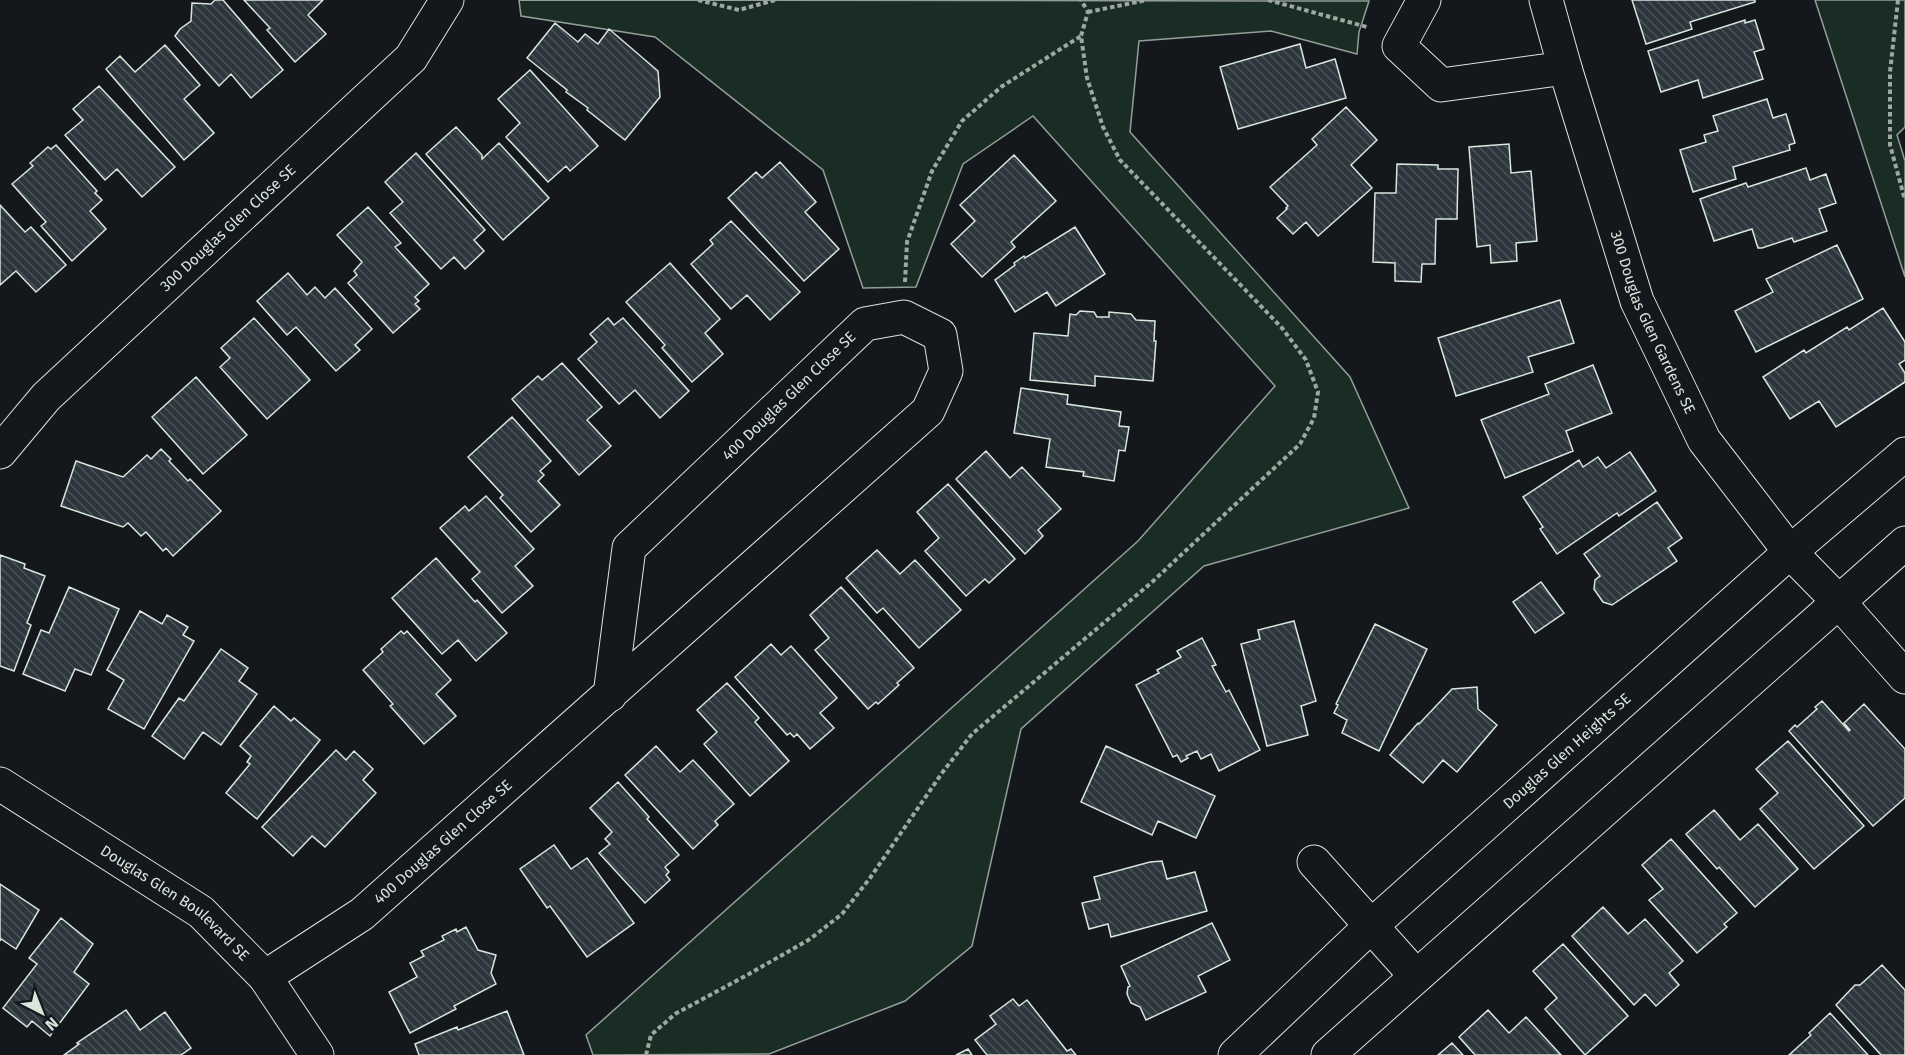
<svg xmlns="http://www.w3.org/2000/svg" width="1905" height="1055" font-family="'Fira Sans',sans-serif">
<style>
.park{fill:#1a2d24;stroke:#939e99;stroke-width:1.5}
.building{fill:url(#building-back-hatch);stroke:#d8e6dc;stroke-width:1.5}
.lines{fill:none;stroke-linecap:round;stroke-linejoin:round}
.street-casing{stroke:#d8e6dc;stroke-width:35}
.secondary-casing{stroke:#d8e6dc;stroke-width:35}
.path{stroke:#9da8a2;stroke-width:4;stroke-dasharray:4.5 3;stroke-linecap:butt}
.street{stroke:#14181c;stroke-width:33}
.secondary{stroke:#14181c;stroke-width:33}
.labels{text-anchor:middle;stroke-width:4.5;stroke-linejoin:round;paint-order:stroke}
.street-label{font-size:15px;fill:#d8e6dc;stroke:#14181c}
</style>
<defs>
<pattern id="building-back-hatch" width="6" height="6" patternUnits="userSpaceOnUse" patternTransform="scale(1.5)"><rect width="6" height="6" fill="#2c363c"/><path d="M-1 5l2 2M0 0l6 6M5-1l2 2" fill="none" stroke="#4a5358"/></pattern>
</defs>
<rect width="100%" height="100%" fill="#14181c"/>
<path class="park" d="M519,0L1369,1L1359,32L1357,54L1271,31L1139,41L1130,132L1350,377L1409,508L1204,566L1021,729L972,946L905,1001L769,1054L593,1055L586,1035L1138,541L1275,386L1033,116L963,164L916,287L863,288L823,170L655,37L521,16Z
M1815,0H1905V127L1897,135L1905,161V277Z"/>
<path class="building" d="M215,0H223L283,70L251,98L231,74L219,86L175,36L180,29L191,21L192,3L211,4Z
M244,0H323L308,15L326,34L295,62L267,30L270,28Z
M1632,0H1755V2L1690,22L1692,29L1646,44Z
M1745,20V23L1755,20L1764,49L1754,52L1763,79L1703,98L1698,80L1661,92L1648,51Z
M555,23L578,42L585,34L598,44L609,29L658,71L660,97L625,140L587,110L588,108L566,92L567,90L527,58Z
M1300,44L1306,68L1335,59L1346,98L1238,129L1220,67Z
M165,45L200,85L184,99L214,133L184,160L106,69L120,56L135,72Z
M530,70L598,146L570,171L566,166L548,182L506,137L520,123L498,99Z
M99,86L175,167L142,197L117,169L105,180L65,135L83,120L73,109Z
M1767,99L1773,118L1786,114L1795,143L1789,145L1790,150L1733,167L1736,179L1693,192L1680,150L1706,142L1704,135L1718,131L1713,116Z
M1346,107L1377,140L1351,165L1372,188L1318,236L1306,222L1293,234L1277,218L1287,209L1286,208L1288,206L1270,187L1317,145L1312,139Z
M456,127L482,155V159L499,143L549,198L503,240L426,154Z
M1509,144L1511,173L1531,171L1537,241L1516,243L1517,261L1491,263L1490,245L1477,247L1469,147Z
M56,145L97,191L95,193L102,200L90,211L106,229L72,261L41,226L46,222L12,184L33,166L30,163L48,147L51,149Z
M416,153L485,230L474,240L484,251L465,269L454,257L441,269L390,213L403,202L385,182Z
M1014,155L1056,201L1011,242L1015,247L982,277L951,244L975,221L960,205Z
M780,162L816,202L805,212L839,249L804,281L728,198L756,172L762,178Z
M1397,164L1438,165V169H1458L1457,219H1436L1435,264H1422L1421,282L1395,281V263L1373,262L1375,193H1396Z
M1806,168L1810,180L1826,174L1836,203L1819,209L1827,231L1794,242L1792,238L1762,248H1758L1752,229L1714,241L1700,199L1746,183L1748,187Z
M0,205L25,232L31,227L66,265L36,292L16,271L0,285Z
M368,207L401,243L395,247L429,284L415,297L419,301L415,304L420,309L393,333L348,283L357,275L354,271L362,262L337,235Z
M731,221L800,292L770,320L747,295L731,309L691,264L713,244L710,240Z
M1075,227L1105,274L1056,306L1047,292L1015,312L995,280L1015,265L1014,263L1024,256L1025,258Z
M1837,245L1863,299L1756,352L1735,311L1773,292L1766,279Z
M670,263L720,319L705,333L723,354L692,382L662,348L665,345L626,302Z
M288,273L307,295L315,287L325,298L335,288L372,329L355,345L360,350L336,371L296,327L287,335L257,301Z
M1560,300L1574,343L1528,357L1533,372L1456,396L1438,338Z
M1883,308L1905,342V360L1899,364L1905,373V382L1836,427L1819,401L1790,419L1763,377L1804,350L1806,353L1847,327L1849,330Z
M1080,311L1094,312L1097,317H1109V312L1131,314L1136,320L1155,321L1154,341H1156L1153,381L1095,376V386L1030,380L1034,333L1068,336L1070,314L1076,315Z
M254,318L310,380L267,419L220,367L230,358L221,348Z
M608,318L614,325L623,318L689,391L660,418L635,390L619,404L578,359L597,342L590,334Z
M562,363L602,407L587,420L611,446L579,475L512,399L538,376L542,380Z
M1593,365L1612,413L1566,431L1573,451L1505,478L1481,420L1549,394L1545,384Z
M196,377L247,435L203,474L152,417Z
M1021,388L1068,395L1067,404L1121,412L1119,426L1129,427L1125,451L1119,450L1114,481L1083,476L1084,472L1046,467L1050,439L1014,433Z
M512,417L551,461L540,471L544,475L538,481L560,505L531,532L500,498L503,495L468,457Z
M161,449L171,459L169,461L188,481L190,479L221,511L173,556L166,548L163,551L146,532L141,536L128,523L123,527L61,506L76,461L123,477L147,455L151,459Z
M986,451L1010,478L1022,467L1061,509L1038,530L1043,536L1025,554L956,479Z
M1630,452L1656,491L1619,516L1617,513L1557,554L1540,529L1543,527L1523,497L1579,460L1583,467L1598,457L1606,468Z
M948,484L1015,559L989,583L985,579L966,596L925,551L939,538L917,512Z
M486,496L534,549L515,566L533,586L502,613L472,579L480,572L440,528L465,506L469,511Z
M1657,502L1682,538L1668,548L1677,561L1612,605L1603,602L1594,589L1595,580L1600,576L1584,554Z
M877,550L900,574L915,560L961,610L919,648L883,608L877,613L846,578Z
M0,555L25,564L24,568L45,576L27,623L31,625L14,671L0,666Z
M436,558L475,602L477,600L507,633L476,661L458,640L442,654L392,598Z
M1541,582L1564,613L1535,633L1513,602Z
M69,587L119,609L91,675L75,669L65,691L23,674L41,630L49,633Z
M841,587L914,668L897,683L899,685L878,704L876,702L868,709L815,650L829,638L810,615Z
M140,611L162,624L167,615L188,627L183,635L194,641L144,729L108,709L124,680L107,670Z
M1294,621L1316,701L1301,706L1308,735L1267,746L1241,644L1260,639L1258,630Z
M1375,624L1427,649L1379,751L1342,733L1347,720L1334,713L1338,705L1336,704Z
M401,631L404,634L407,631L451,680L436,694L456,716L424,744L390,706L393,704L363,670L383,652L381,649Z
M1202,638L1216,665L1212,666L1226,692L1229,690L1260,750L1219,771L1211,754L1201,759L1197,751L1186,756L1188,758L1181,762L1177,755L1173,757L1136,685L1159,673L1157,670L1181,657L1177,651Z
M771,644L781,655L791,646L837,698L820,713L834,728L810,749L797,734L794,737L790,733L787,735L735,677Z
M221,649L248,668L239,681L257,694L221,745L203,732L184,759L152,736L179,698L184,701Z
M727,683L759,718L755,722L789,761L750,796L704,744L717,732L697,710Z
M1477,687L1478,709L1497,725L1457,772L1443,760L1423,783L1390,755L1418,723L1419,724L1452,689Z
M1822,701L1849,731L1850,730L1844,723L1864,704L1905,749V798L1873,826L1789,731L1795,725L1797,727L1817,709L1815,707Z
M274,706L291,721L294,718L320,740L257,819L226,793L250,764L247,762L251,756L240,746Z
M1788,741L1864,826L1814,869L1760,809L1778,793L1756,769Z
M656,746L680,772L693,760L734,804L715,821L718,825L693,849L625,775Z
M1106,746L1215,796L1196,838L1158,821L1152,835L1081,802Z
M336,750L346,760L354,751L373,769L363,780L376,793L325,847L312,836L293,856L262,827Z
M618,782L649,817L647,819L679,855L665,867L669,872L666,875L670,880L645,903L599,853L610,844L605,839L612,832L590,808Z
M1714,810L1740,840L1758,824L1798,869L1755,907L1719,867L1717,869L1686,834Z
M1671,839L1737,913L1724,924L1727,927L1697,953L1649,900L1663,889L1642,865Z
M554,845L571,869L587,858L634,923L587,957L550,906L547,908L520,869Z
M1162,861L1167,879L1195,872L1207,911L1111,937L1108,924L1089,929L1082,903L1100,899L1094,877L1150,862Z
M0,884L39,910L16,949L1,939L0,941Z
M1603,907L1628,934L1645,919L1683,961L1669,973L1679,985L1656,1006L1645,994L1634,1005L1572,936Z
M61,918L93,944L74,972L89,984L50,1036L32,1021L27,1027L3,1008L37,964L29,958Z
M1212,923L1230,960L1198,976L1206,992L1146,1020L1140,1007L1131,1003L1127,994L1128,987L1130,986L1121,966Z
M466,927L478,950L496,955L491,973L496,984L454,1006L456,1009L410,1033L389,992L417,977L410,963L424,956L421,951L444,940L442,936L456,929L457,932Z
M1563,944L1628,1016L1585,1055L1545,1009L1557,998L1533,971Z
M1882,965L1905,990V1055H1881L1836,1005L1855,985H1860Z
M1013,999L1019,1006L1027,1000L1067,1051L1071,1049L1076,1055H987L975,1040L996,1024L990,1016Z
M126,1010L140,1030L165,1012L191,1048L181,1055H64L79,1044L77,1043Z
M1488,1010L1509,1033L1526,1017L1561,1055H1475L1459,1037Z
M507,1011L524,1055H419L415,1044L457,1027L458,1030Z
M1830,1013L1868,1055H1789L1811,1035L1809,1033Z
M1452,1043L1463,1055H1438Z
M968,1049L972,1055H956Z"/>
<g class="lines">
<defs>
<g id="street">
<path d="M1424,0L1399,46L1441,85L1565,68"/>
<path id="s1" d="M1546,0L1565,68L1637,301L1704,440L1790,552L1838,601L1905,677"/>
<path id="s2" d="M0,452L46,397L411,58L447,0"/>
<path d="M1314,862L1416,976"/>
<path id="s3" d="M265,977L362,914L928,411L946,371L940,335L904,317L865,324L629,548L610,695"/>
<path id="s4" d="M1235,1055L1371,926L1790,552L1905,454"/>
<path d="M1328,1055L1905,543"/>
</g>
<g id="secondary">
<path id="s5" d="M0,784L201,912L265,977L317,1055"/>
</g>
</defs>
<use href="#street" class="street-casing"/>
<use href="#secondary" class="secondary-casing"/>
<path class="path" d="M698,0L739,10L775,0
M1268,0L1367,27
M1898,0L1890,72V145L1905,200
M1088,12L1147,0
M905,282L907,242L932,171L962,121L1001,87L1081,36
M646,1055L651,1035L675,1014L749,974L810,939L842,914L870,878L942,773L972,734L1151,583L1300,444L1314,418L1318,392L1306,360L1282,328L1120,160L1103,127L1087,78L1081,36L1088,12L1081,0"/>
<use href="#street" class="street"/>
<use href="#secondary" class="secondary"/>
</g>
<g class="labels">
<g class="street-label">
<text dy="5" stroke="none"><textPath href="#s2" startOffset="320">300 Douglas Glen Close SE</textPath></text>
<text dy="5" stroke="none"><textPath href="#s1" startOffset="340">300 Douglas Glen Gardens SE</textPath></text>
<text transform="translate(789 396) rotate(-44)" y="5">400 Douglas Glen Close SE</text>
<text dy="5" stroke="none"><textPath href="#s4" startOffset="450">Douglas Glen Heights SE</textPath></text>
<text dy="5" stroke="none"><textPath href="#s3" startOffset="224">400 Douglas Glen Close SE</textPath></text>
<text dy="5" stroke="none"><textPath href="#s5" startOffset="212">Douglas Glen Boulevard SE</textPath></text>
</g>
</g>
<g transform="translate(42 1013) rotate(138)" stroke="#14181c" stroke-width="4.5" paint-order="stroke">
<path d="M0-4.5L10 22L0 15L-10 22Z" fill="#d8e6dc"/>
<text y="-9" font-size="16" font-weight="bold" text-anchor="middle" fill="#d8e6dc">N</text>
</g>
</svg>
